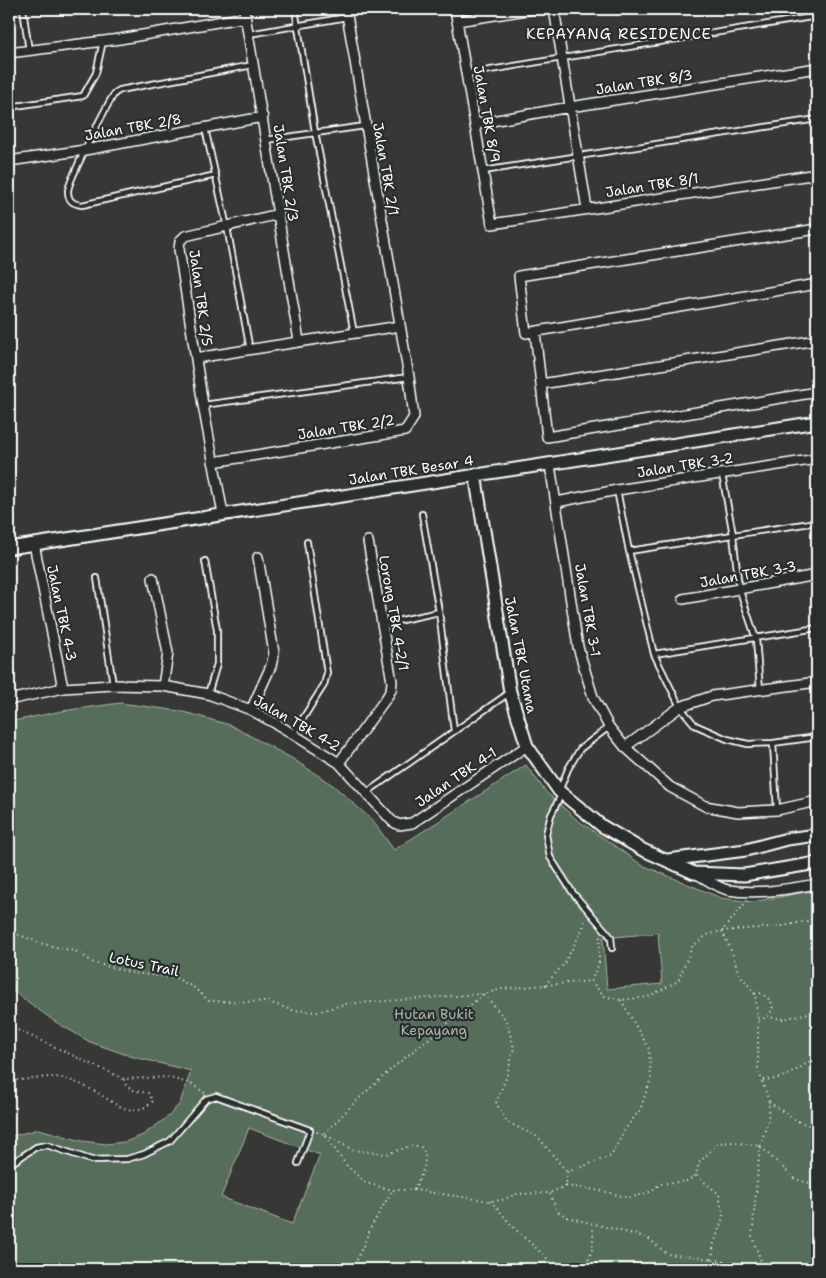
<svg xmlns="http://www.w3.org/2000/svg" width="826" height="1278" font-family="'Shantell Sans',sans-serif">
<style>
.green{fill:#556d5a;stroke:#aab6ac;fill-rule:evenodd}
.lines{fill:none;stroke-linecap:round;stroke-linejoin:round}
.service-casing{stroke:#fff;stroke-width:8}
.minor-casing{stroke:#fff;stroke-width:12}
.tertiary-casing{stroke:#fff;stroke-width:15}
.path{stroke:#fff;stroke-width:2;stroke-dasharray:1 4;stroke-linecap:butt}
.service{stroke:#2a2d2e;stroke-width:4.5}
.minor{stroke:#2a2d2e;stroke-width:9}
.tertiary{stroke:#2a2d2e;stroke-width:11}
.labels{text-anchor:middle;stroke-width:4.5;stroke-linejoin:round;paint-order:stroke}
.street-label{font-size:14px;fill:#fff;stroke:#2a2d2e}
.park-label{font-size:14px;fill:#aab6ac;stroke:#2a2d2e}
.neighbourhood-label{font-size:15px;letter-spacing:1px;fill:#fff;stroke:#2a2d2e}
</style>
<rect width="100%" height="100%" fill="#373735"/>
<filter id="ink" filterUnits="userSpaceOnUse"><feTurbulence type="fractalNoise" baseFrequency=".02" numOctaves="2"/><feDisplacementMap in="SourceGraphic" scale="10" xChannelSelector="R" yChannelSelector="G"/><feConvolveMatrix kernelMatrix="1 2 1 2 8 2 1 2 1" color-interpolation-filters="sRGB"/></filter>
<g filter="url(#ink)">
<path class="green" d="M120,703L180,711L230,725L293,759L334,786L372,820L394,850L526,765L546,792L576,819L642,865L721,898L752,902L817,890V1269H9V1137L39,1129L82,1141L106,1144L125,1142L143,1135L169,1116L180,1103L191,1071L130,1056L90,1042L54,1021L16,993L9,990V722L62,711ZM658,933L662,984L607,989L603,938ZM249,1128L320,1155L292,1224L221,1197Z"/>
<g class="lines">
<defs>
<path id="service" d="M23,9L29,51
M295,9L315,132L354,333
M249,34L347,17
M466,74L817,16
M9,107L83,96L96,73L103,41
M205,128L227,227L250,350
M266,140L365,126
M483,171L817,119
M216,175L82,205C73,204 68,201 68,191C68,182 108,102 115,93L120,90L253,65
M203,405L409,377
M722,474L733,535L739,588L756,639L760,690
M617,490L629,551L654,654L680,707L695,725L727,739L748,744L773,743L817,737
M629,551L817,522
M205,561L217,630V664L208,694
M97,578L113,685
M439,612L454,731
M383,624L439,612L422,514
M654,654L817,628
M293,734L324,685L327,673L307,542
M773,743L777,810
M560,789L568,769L580,749L609,727
M366,793L509,693
M561,795L551,815L546,834L550,857L573,893L611,937L612,948
M9,1165L36,1147L47,1145L91,1160L127,1159L144,1154L170,1141L206,1099L216,1096L310,1130L298,1163"/>
<path id="minor" d="M244,9L299,341
M455,9L492,224L817,174
M554,9L587,209
M457,21L533,9
M9,53L120,39L246,17
M475,124L570,107L817,68
M9,161L85,150L263,117
M817,229L519,276L526,333L817,284
M535,332L547,437L817,392
M196,358L400,326
M541,384L817,340
M213,462L405,431L414,417L409,377L346,9
M550,465L578,647L593,697L609,727L625,747L670,787L705,806L738,812L777,810L817,801
M557,502L617,490L817,459
M223,514L203,405L179,249L180,241L185,236L279,214
M34,544L63,688
M153,578L168,653L163,686
M683,599L817,575
M9,700L63,688L113,685L163,686L208,694L251,710L280,726L339,763L392,821L399,825L412,823L527,746
M251,710L271,666L274,653L258,557
M625,747L680,707L712,696L817,682
M339,763L387,697L391,690L392,682L368,541
M697,874C706,879 718,888 728,890C758,895 788,889 817,884"/>
<path id="tertiary" d="M475,474L510,692L527,746L559,791L602,826L641,849L694,873L744,875L817,863
M9,548L817,422
M668,860L746,850L787,839L817,835"/>
</defs>
<use href="#service" class="service-casing"/>
<use href="#minor" class="minor-casing"/>
<use href="#tertiary" class="tertiary-casing"/>
<path class="path" d="M9,931L43,944L78,952L94,963L133,973L176,978L193,987L209,1001L268,1002L292,1010L317,1012L346,1004L481,994
M591,981L599,964V944L600,935
M545,985L564,964L583,928L585,918
M484,994L506,1020L514,1048L506,1078L496,1103L507,1122L538,1137L567,1172
M755,994L761,993L771,1001L773,1009L767,1017L758,1021
M621,1000L649,1049L651,1078L640,1110L626,1128L611,1156L567,1172L566,1186L549,1193L516,1194L502,1200L490,1201L414,1190H392L366,1183L347,1166L324,1134L356,1101L396,1065L484,994L502,989L591,981L604,996L621,1000L648,997L678,981L692,947L707,935L722,931L783,926L817,919
M767,1017L783,1019L817,1011
M9,1026L124,1079L167,1077L191,1084L205,1093
M9,1074L16,1080C29,1080 52,1075 62,1078C75,1081 87,1087 98,1093C115,1104 134,1120 153,1101L148,1093L135,1091L126,1086L124,1079
M763,1080C785,1080 798,1069 815,1058L817,1053
M769,1102L795,1120L817,1128
M317,1132L324,1134L353,1150L387,1154L410,1146H420C432,1159 420,1176 414,1190
M760,1146L752,1237L764,1269
M761,1147L795,1179L817,1185
M566,1186L603,1191L629,1198L648,1193L660,1184L687,1181L696,1175
M550,1194L557,1211L567,1217L648,1238L667,1254L712,1259L744,1265L749,1269
M490,1201C499,1209 506,1219 514,1228C528,1242 544,1253 556,1269
M353,1269L372,1225L392,1191
M585,1269L593,1247V1226
M710,1269L714,1244L723,1217L719,1194L696,1175L699,1163L718,1143L733,1142L760,1146L768,1121L769,1102L758,1069V1021L755,994L738,972L733,955L722,931L747,901"/>
<use href="#service" class="service"/>
<use href="#minor" class="minor"/>
<use href="#tertiary" class="tertiary"/>
</g>
</g>
<g class="labels">
<g class="street-label">
<text transform="translate(644 82) rotate(-9)" y="5">Jalan TBK 8/3</text>
<text transform="translate(487 114) rotate(80)" y="5">Jalan TBK 8/9</text>
<text transform="translate(133 127) rotate(-10)" y="5">Jalan TBK 2/8</text>
<text transform="translate(386 169) rotate(80)" y="5">Jalan TBK 2/1</text>
<text transform="translate(286 173) rotate(81)" y="5">Jalan TBK 2/3</text>
<text transform="translate(652 185) rotate(-9)" y="5">Jalan TBK 8/1</text>
<text transform="translate(201 298) rotate(82)" y="5">Jalan TBK 2/5</text>
<text transform="translate(346 427) rotate(-9)" y="5">Jalan TBK 2/2</text>
<text transform="translate(685 465) rotate(-9)" y="5">Jalan TBK 3-2</text>
<text transform="translate(411 470) rotate(-9)" y="5">Jalan TBK Besar 4</text>
<text transform="translate(748 574) rotate(-10)" y="5">Jalan TBK 3-3</text>
<text transform="translate(588 610) rotate(80)" y="5">Jalan TBK 3-1</text>
<text transform="translate(62 613) rotate(78)" y="5">Jalan TBK 4-3</text>
<text transform="translate(394 613) rotate(80)" y="5">Lorong TBK 4-2/1</text>
<text transform="translate(521 655) rotate(79)" y="5">Jalan TBK Utama</text>
<text transform="translate(297 723) rotate(30)" y="5">Jalan TBK 4-2</text>
<text transform="translate(456 777) rotate(-34)" y="5">Jalan TBK 4-1</text>
<text transform="translate(144 964) rotate(12)" y="5">Lotus Trail</text>
</g>
<g class="park-label">
<text x="434" y="1019">Hutan Bukit<tspan x="434" dy="16">Kepayang</tspan></text>
</g>
<g class="neighbourhood-label">
<text x="619" y="39">KEPAYANG RESIDENCE</text>
</g>
</g>
<rect width="826" height="1278" fill="none" stroke="#2a2d2e" stroke-width="30"/>
<rect x="15" y="15" width="796" height="1248" fill="none" stroke="#fff" stroke-width="2" filter="url(#ink)"/>
</svg>
